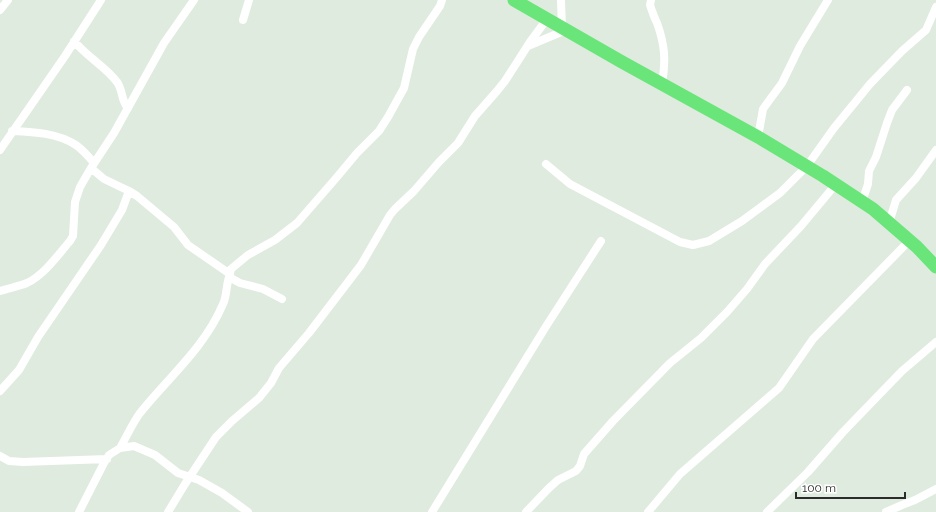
<svg xmlns="http://www.w3.org/2000/svg" width="936" height="512" font-family="Raleway,sans-serif">
<style>
.lines{fill:none;stroke-linecap:round;stroke-linejoin:round}
.street{stroke:#fff;stroke-width:8}
.primary{stroke:#69e579;stroke-width:13}
</style>
<rect width="100%" height="100%" fill="#dfebde"/>
<g class="lines">
<path class="street" d="M561,0L562,28
M651,0L650,5C652,11 654,17 657,23C665,45 666,61 662,84
M0,10L8,0
M243,20L249,0
M74,41C87,57 105,66 117,82C123,90 121,101 128,108
M528,46L566,30
M12,131C35,132 57,133 76,145C83,150 89,157 94,163
M758,137L763,109L782,83L800,46L828,0
M0,150L65,56L101,0
M546,164L570,184L680,242L693,245L709,241L742,221L780,193L807,166L834,128L870,84L902,51L926,30L936,7
M91,168L104,179L129,191L137,196L174,227L188,245L230,274
M862,202L868,184L869,171L876,157L887,123L892,110L907,90
M889,223L896,200L916,178L936,150
M0,291C9,288 20,286 27,283C44,275 58,255 70,241L73,236L75,202L80,187L91,168L114,133L164,43L194,0
M282,299L263,289L240,283L229,277L231,269L237,264L248,255L275,240L297,223L337,177L357,153L379,131L388,117L404,88L413,49L419,37L440,6L442,0
M0,391L19,370L38,337L101,245L122,210L129,191
M120,448C127,436 132,424 140,413C169,377 205,347 223,304C227,296 226,286 229,277
M0,456L9,461L23,462L107,459
M79,512L104,463L109,455L120,448L134,446L155,455L178,473L199,480L222,493L248,512
M168,512L185,484L216,437L232,421L259,398L271,383L279,368L309,333L361,265L390,215L395,209L414,191L439,162L458,143L475,116L497,91L505,81L530,42L547,19
M432,512L545,328L601,241
M526,512L549,488L558,480L576,471L580,466L584,454L613,421L670,363L701,338L727,312L747,289L765,264L801,226L836,184
M648,512L680,474L779,388L813,339L909,241
M767,512L808,472L843,432L902,371L936,342
M886,512L902,505L915,500L936,489"/>
<path class="primary" d="M514,0L622,62L758,137L823,176L873,209L917,247L936,267"/>
</g>
<path d="M796 492v6h109v-6" fill="none" stroke="#2b2b2b" stroke-width="2"/>
<text x="802" y="492" font-size="12" fill="#2b2b2b" stroke="#ffffff" stroke-width="3" paint-order="stroke">100 m</text>
</svg>
